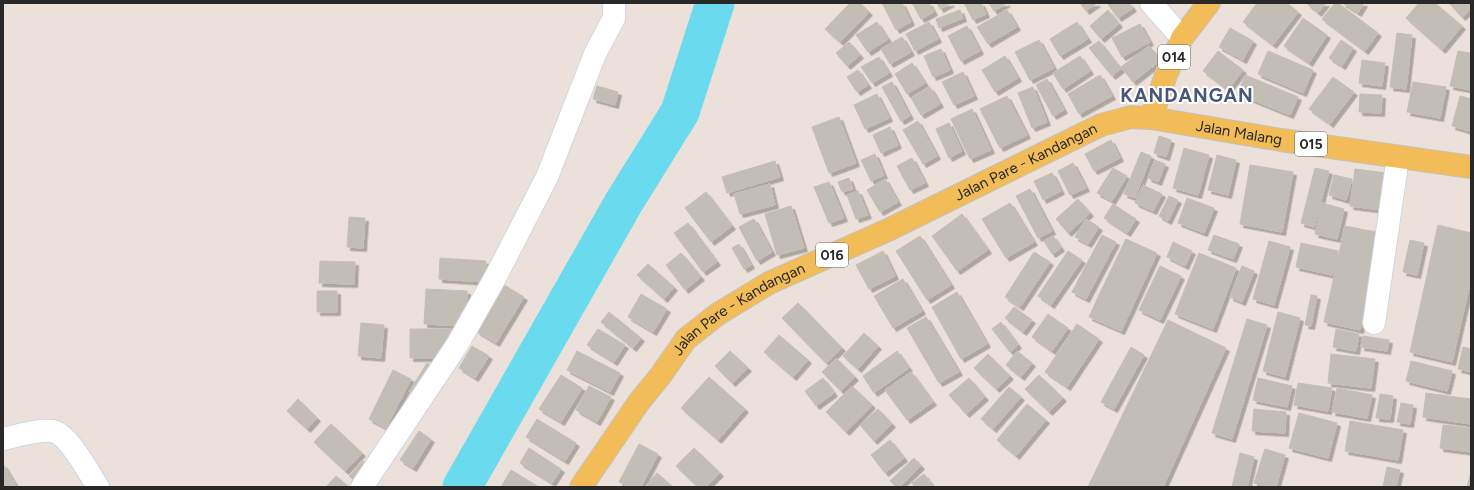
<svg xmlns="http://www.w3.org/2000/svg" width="1474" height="490" font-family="Figtree,sans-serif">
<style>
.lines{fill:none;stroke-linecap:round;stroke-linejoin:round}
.river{stroke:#6adbef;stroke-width:39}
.building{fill:#c2bdb5;stroke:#c6bdb3;filter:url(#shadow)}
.minor-casing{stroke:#cfd5e2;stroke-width:24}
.primary-casing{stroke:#c3c3c3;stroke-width:24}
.minor{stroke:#fff;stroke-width:22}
.primary{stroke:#f2bc58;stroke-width:22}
.labels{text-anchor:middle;stroke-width:4;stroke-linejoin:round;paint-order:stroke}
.shield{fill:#fff;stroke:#686868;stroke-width:1}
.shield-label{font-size:14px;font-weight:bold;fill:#282828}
.street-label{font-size:15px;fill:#282828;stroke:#fff}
.district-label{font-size:19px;font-weight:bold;letter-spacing:1px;fill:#495779;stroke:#fff}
</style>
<defs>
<filter id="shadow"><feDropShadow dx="3.5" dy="3.5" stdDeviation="0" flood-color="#0004"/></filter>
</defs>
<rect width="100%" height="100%" fill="#ebe1da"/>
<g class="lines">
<path class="river" d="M462,487L624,202L680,112L715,3"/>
</g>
<path class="building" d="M850,3H860L869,12L840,42L825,29Z
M882,3H902L911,22L896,30Z
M912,3H929L934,12L921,19Z
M937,3H951L940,9Z
M964,3H981L986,14L973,20Z
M989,3H1007L994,11Z
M1080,3H1097L1086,11Z
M1107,3H1129L1133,8L1118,18Z
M1257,3H1287L1298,12L1273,45L1243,22Z
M1306,3H1326L1318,13Z
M1335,3H1338L1378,33L1365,51L1322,19Z
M1342,3H1364L1358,13Z
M1419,3H1435L1462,26L1442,50L1406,18Z
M1449,3H1471V9L1462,17Z
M960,10L963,18L939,28L936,19Z
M1007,10L1017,27L988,44L977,27Z
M1108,10L1119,24L1101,39L1090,26Z
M1303,18L1327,35L1309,63L1284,46Z
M877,22L888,39L868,52L856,35Z
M929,22L938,39L915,51L906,34Z
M1077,22L1088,39L1060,56L1050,39Z
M1140,24L1150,42L1122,57L1112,38Z
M967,26L980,51L961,61L948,36Z
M1230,28L1253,41L1243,60L1219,47Z
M1397,33L1412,35L1406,89L1390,87Z
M902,37L911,52L890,64L881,49Z
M1039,40L1054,68L1030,80L1015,52Z
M1341,40L1353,48L1342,66L1329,58Z
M1099,41L1121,69L1112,76L1089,48Z
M849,42L860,55L847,66L836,53Z
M1149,46L1161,60L1133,82L1121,67Z
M941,49L950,70L933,77L924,56Z
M1218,51L1243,70L1228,90L1203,71Z
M1268,51L1313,70L1303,93L1258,74Z
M1458,51L1471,53V90L1450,86Z
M1005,56L1018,78L995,92L982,70Z
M1080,56L1090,71L1063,89L1053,73Z
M879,57L889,73L872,83L861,67Z
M1362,60L1385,63L1382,86L1359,83Z
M912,63L925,83L907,94L895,74Z
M858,70L868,85L857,92L847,77Z
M963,72L974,96L954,105L942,82Z
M1100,75L1112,96L1079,114L1068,94Z
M1245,75L1298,97L1290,115L1238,94Z
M1333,77L1354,92L1330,124L1309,109Z
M1047,79L1064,110L1053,116L1036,85Z
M892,82L910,116L901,121L882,87Z
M1413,82L1446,87L1440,118L1407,112Z
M597,86L618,92L615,105L593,99Z
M930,87L940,104L921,115L911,98Z
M1033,87L1047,122L1032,128L1018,93Z
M877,94L889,118L865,129L854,105Z
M1360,94L1382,95L1381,113L1359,112Z
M1007,96L1027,135L1000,148L980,109Z
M1460,96L1471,99V124L1469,131L1452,126Z
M972,109L991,150L970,159L951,119Z
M839,117L856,163L829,173L812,127Z
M918,121L937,156L923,164L903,130Z
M949,123L962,151L949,158L936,129Z
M890,127L898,145L881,153L873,135Z
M1159,136L1171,140L1166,157L1154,153Z
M1111,140L1120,158L1094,171L1085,154Z
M1184,148L1209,155L1198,195L1173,188Z
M1141,152L1151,156L1135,198L1124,194Z
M875,154L884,175L871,181L861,160Z
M1217,155L1236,160L1228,195L1208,190Z
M912,158L925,183L910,190L897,166Z
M1155,160L1165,164L1158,182L1148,178Z
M775,161L780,177L727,193L722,177Z
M1073,163L1086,188L1070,195L1058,171Z
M1250,165L1293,172L1282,232L1240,224Z
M1113,168L1127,176L1112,201L1097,193Z
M1315,168L1329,171L1314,227L1301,223Z
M1355,169L1394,174L1389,211L1350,206Z
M1052,173L1061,191L1043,200L1034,181Z
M1334,175L1352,179L1346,200L1329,195Z
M849,178L853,189L842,192L838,182Z
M885,179L898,202L880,212L867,190Z
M829,182L844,218L829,223L814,187Z
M770,184L775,205L740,214L734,194Z
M1143,185L1162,194L1153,211L1135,203Z
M1030,189L1052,231L1038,238L1016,196Z
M858,191L868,215L856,219L847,195Z
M706,192L732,226L711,242L685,208Z
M1169,196L1178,200L1168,221L1159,216Z
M1187,198L1214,208L1204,233L1178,223Z
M1078,199L1090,213L1068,233L1056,219Z
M1010,203L1034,242L1006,258L982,219Z
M1322,203L1344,209L1337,239L1315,234Z
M1113,204L1136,219L1127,233L1104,218Z
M791,206L804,248L777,255L765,214Z
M962,214L988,250L957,271L932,236Z
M349,217L365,218L363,248L347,247Z
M754,219L772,252L757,261L739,227Z
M1086,219L1099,227L1088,244L1075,237Z
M688,223L717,262L703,272L674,233Z
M1438,225L1471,233V279L1452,362L1410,352Z
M1345,226L1381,233L1360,330L1324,322Z
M1102,235L1116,242L1086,299L1072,292Z
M1214,235L1239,244L1233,259L1208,250Z
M920,236L951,285L927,300L896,251Z
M1053,236L1061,248L1052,254L1044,241Z
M1126,239L1157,253L1130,312L1098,297Z
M1410,240L1424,243L1417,275L1403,272Z
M1269,241L1290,247L1274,305L1253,299Z
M1173,242L1192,251L1185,266L1167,257Z
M1301,243L1338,251L1332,275L1296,267Z
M739,244L751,265L744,269L732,248Z
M883,251L895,276L869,289L856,265Z
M1068,251L1082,260L1051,305L1038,296Z
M1034,252L1050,262L1020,307L1005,297Z
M681,253L701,277L685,290L666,265Z
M1199,253L1236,268L1213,329L1175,314Z
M440,258L486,261L485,282L439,279Z
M320,261L355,262L354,284L319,283Z
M648,264L674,287L664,299L637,275Z
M1160,266L1181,276L1160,320L1139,310Z
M1242,266L1254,271L1242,302L1230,297Z
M903,279L922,311L893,328L874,296Z
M504,285L524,297L496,343L476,331Z
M426,289L467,291L466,326L424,324Z
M317,291H337V312H317Z
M957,292L987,344L961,359L932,307Z
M641,294L667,309L653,332L628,317Z
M1311,295L1317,296L1311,326L1305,325Z
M1098,297L1130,312L1121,331L1089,317Z
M798,303L842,348L826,363L782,318Z
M1014,307L1032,320L1023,332L1005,318Z
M609,312L641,338L633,348L601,322Z
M1278,312L1300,318L1285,377L1263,371Z
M1048,314L1068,328L1052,351L1032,337Z
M926,317L959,372L939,383L907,328Z
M1247,319L1267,325L1232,439L1212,433Z
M1168,320L1226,348L1163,487H1088Z
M1001,322L1018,345L1010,352L992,329Z
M361,323L384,325L381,358L358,356Z
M1077,324L1099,339L1067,387L1045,372Z
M410,329H451V358H410Z
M598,329L625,345L614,362L587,345Z
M1336,329L1359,334L1356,351L1333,347Z
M864,333L878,346L858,369L843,356Z
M779,335L808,360L793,377L764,352Z
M1363,336L1389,340L1387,351L1361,347Z
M472,346L489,356L475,378L459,368Z
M1131,347L1144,355L1114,409L1101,402Z
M1463,347L1471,349V372L1458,369Z
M577,351L620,373L610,392L567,370Z
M730,351L748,368L732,383L715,366Z
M897,351L909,368L874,393L863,376Z
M1017,351L1032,363L1021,377L1006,365Z
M988,354L1010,376L996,389L974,368Z
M1331,354L1375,359L1371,388L1328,383Z
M836,358L855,377L841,391L822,372Z
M1411,361L1452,371L1447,391L1406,381Z
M427,363L442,373L424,402L409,392Z
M393,370L411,379L386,428L369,419Z
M911,372L933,402L907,420L885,390Z
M561,375L582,388L561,422L539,409Z
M1039,375L1063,398L1049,412L1025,389Z
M709,377L745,409L718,440L681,408Z
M823,378L834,393L816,406L805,391Z
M969,378L985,397L966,414L949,395Z
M1258,378L1292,386L1287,407L1253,400Z
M1298,383L1332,388L1328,411L1294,405Z
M589,386L611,397L597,422L576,410Z
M852,386L872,405L846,432L826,412Z
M1009,387L1021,397L993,429L981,419Z
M1337,388L1372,395L1367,418L1332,412Z
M1426,393L1471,399V424L1423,417Z
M1380,394L1393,396L1390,419L1376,418Z
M298,399L317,418L307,429L287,411Z
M1401,403L1413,405L1410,424L1397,422Z
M1027,404L1046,420L1016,456L997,440Z
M878,409L892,424L874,441L860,425Z
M1254,409L1286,412L1285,433L1252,431Z
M1299,413L1337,423L1328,458L1289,448Z
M537,419L576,443L565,461L526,437Z
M1350,421L1403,430L1398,460L1345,451Z
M331,424L362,453L345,471L314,442Z
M1443,425L1471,428V452L1440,448Z
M419,431L431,439L413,468L400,460Z
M890,440L904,458L885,473L871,455Z
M639,444L658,454L641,487H629L619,482Z
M529,448L561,469L552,483L520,463Z
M694,448L720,473L706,487H698L676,466Z
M1265,449L1285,455L1276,487H1266L1254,483Z
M1240,453L1254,457L1247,487H1232Z
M914,458L921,466L899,487H897L890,481Z
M363,461L377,474L361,487L349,476Z
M3,464L17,487H3Z
M1387,467L1400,470L1396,487H1383Z
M511,470L539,487H501Z
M1471,472V487H1467Z
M657,473L673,487H645Z
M924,474L934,487H915L912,483Z
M336,476L349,487H326Z"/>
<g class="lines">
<defs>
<path id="minor" d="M1151,3L1182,38
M1374,323L1398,157
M3,439C18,436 37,429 52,431C68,433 89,473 98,487
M362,487L457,345L495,278L547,177L595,54L614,18V3"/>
<g id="primary">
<path d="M1151,118L1166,75L1182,38L1209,3"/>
<path id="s1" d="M581,487L639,402L661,375L686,339L718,314L769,283L888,230L1101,125L1131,117L1151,118L1281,140L1471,167"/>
</g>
</defs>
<use href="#minor" class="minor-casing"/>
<use href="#primary" class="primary-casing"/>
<use href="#minor" class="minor"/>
<use href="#primary" class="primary"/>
</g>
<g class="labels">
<g class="shield">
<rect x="1158" y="45" width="32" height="24" rx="3"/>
<rect x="1295" y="132" width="32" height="24" rx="3"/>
<rect x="816" y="243" width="32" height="24" rx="3"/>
</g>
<g class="shield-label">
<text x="1174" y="62">014</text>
<text x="1311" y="149">015</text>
<text x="832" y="260">016</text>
</g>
<g class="street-label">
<text dy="5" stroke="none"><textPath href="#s1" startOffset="790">Jalan Malang</textPath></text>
<text dy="5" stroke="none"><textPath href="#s1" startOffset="566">Jalan Pare - Kandangan</textPath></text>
<text dy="5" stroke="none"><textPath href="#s1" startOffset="242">Jalan Pare - Kandangan</textPath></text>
</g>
<g class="district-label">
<text x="1187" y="102">KANDANGAN</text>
</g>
</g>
<rect width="1474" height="490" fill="none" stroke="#282828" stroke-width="8"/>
</svg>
